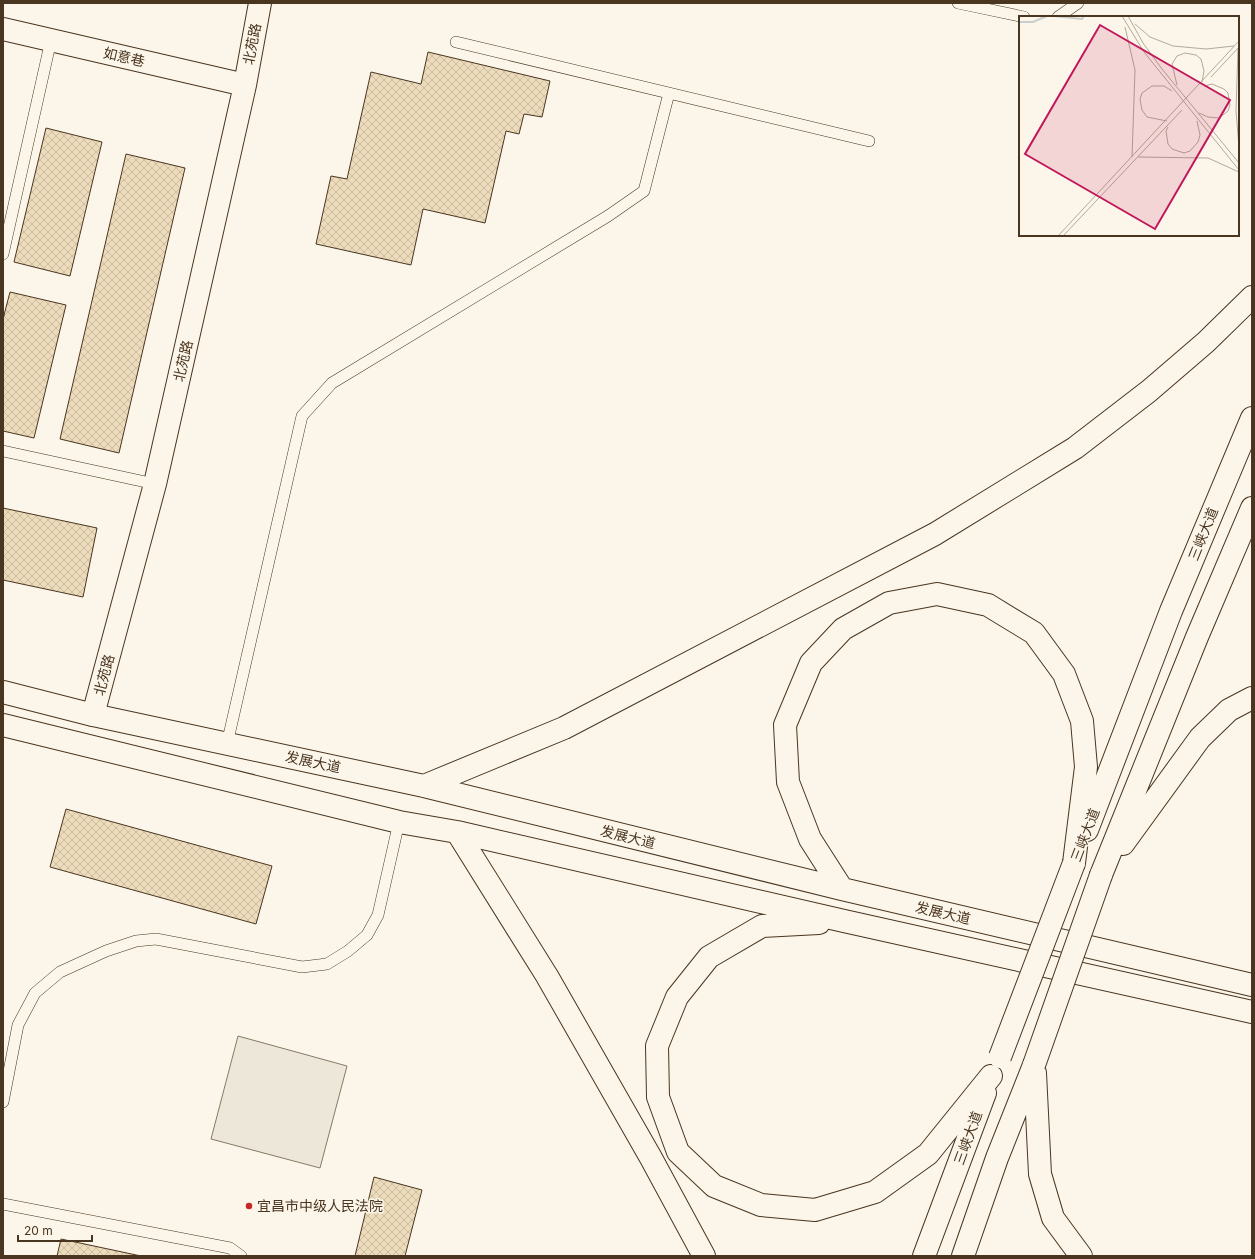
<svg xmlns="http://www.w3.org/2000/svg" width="1255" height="1259" font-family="Inter,'Noto Sans SC',sans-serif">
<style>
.parking{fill:#ede7d9;stroke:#887966}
.building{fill:url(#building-cross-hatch);stroke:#4a3520}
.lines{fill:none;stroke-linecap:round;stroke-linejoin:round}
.lane-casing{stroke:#4a3520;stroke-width:12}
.street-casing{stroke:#4a3520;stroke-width:24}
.highway-casing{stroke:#4a3520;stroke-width:24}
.lane{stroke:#fbf6e9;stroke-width:11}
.street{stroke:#fbf6e9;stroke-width:22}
.highway{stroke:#fbf6e9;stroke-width:22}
.highway-bridge-casing{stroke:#4a3520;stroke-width:24;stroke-linecap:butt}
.highway-bridge{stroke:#fbf6e9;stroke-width:22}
.poi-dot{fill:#c62828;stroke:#fbf6e9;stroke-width:1.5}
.labels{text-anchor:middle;stroke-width:3;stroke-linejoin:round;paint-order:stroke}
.street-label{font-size:14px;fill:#4a3520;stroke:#fbf6e9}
.poi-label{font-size:14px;fill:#4a3520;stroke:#fbf6e9;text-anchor:start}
.inset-river{fill:none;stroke:#c9cecd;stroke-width:2}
.inset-road{fill:none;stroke:#b4a999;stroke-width:1}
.view{fill:#c2185b;fill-opacity:0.15;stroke:#c2185b;stroke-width:2}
.inset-edge{fill:none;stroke:#4a3520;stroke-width:2}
</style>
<defs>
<pattern id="building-cross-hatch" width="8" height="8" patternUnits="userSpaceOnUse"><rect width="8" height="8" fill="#ecdcbc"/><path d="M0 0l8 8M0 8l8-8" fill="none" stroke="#ccbda1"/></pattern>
</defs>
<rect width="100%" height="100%" fill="#fbf6e9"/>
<path class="parking" d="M238,1036L347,1066L320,1168L211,1139Z"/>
<path class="building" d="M428,52L550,81L542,117L524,114L519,134L506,131L485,223L423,209L411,265L316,244L331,176L347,179L371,72L421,84Z
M46,128L102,142L70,276L14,262Z
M126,154L185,168L119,453L60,439Z
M10,292L66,305L34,438L3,431V319Z
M3,508L97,528L83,597L3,580Z
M66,809L272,866L256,924L50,867Z
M374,1177L422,1190L405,1256H355Z
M61,1239L141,1256H57Z"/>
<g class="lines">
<defs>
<path id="lane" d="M958,3L1024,17
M1058,17L1078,3
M456,42L869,141
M3,254L51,40
M3,451L155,484
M227,744L302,416L332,383L608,216L644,191L669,93
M3,1102L18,1025L35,993L60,972L106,951L136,941L156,939L302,967L327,964L348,951L367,935L378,915L399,822
M3,1204L230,1248L241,1256"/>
<path id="street" d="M3,29L245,85
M93,715L155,484L245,85L260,3"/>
<path id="highway" d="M3,692L93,715L424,786L842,889L1252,985
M3,725L399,822L457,832L844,921L1252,1012
M424,786L564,728L935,534L1075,448L1149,391L1206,342L1252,297
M1087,830L1171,611L1252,418
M457,832L547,976L651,1158L704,1256
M1123,844L1200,738L1229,710L1252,698
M1101,875L1197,637L1252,508
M842,889L810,839L788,782L785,725L811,663L843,629L889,603L937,594L988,605L1034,633L1064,674L1082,721L1086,767L1074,863
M819,923L762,926L709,957L677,997L657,1046L658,1097L678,1152L714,1186L761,1205L815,1210L875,1192L928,1154L991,1076
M1035,1073L1040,1174L1053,1218L1081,1256
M924,1256L985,1093
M963,1256L997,1158L1034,1065"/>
</defs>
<use href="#lane" class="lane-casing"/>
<use href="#street" class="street-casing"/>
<use href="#highway" class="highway-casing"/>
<use href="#lane" class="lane"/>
<use href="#street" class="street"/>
<use href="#highway" class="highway"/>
<defs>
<path id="highway-bridge" d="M1000,1057L1074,863
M1034,1065L1101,875"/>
</defs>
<use href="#highway-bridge" class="highway-bridge-casing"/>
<use href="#highway-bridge" class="highway-bridge"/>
</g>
<circle class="poi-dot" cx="249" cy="1206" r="4"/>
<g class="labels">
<g class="street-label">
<text transform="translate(252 44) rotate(-79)" y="5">北苑路</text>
<text transform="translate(124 57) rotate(13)" y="5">如意巷</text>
<text transform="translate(183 361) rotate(-77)" y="5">北苑路</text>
<text transform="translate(1203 534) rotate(-68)" y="5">三峡大道</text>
<text transform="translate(104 675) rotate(-75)" y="5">北苑路</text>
<text transform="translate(313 762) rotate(12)" y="5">发展大道</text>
<text transform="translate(1085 835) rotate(-69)" y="5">三峡大道</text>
<text transform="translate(628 837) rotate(14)" y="5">发展大道</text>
<text transform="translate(943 913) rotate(13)" y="5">发展大道</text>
<text transform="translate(968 1138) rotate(-70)" y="5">三峡大道</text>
</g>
<g class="poi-label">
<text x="257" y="1211">宜昌市中级人民法院</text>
</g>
</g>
<g transform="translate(1019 16)">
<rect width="220" height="220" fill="#fbf6e9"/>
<path class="inset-river" d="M34,0L63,3L65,0M0,6H14L28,0"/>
<path class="inset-road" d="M103,0L125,36L220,154M109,0L124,27L143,53L220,147M116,8L131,21L154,30L187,33L215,30M106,11L116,54L113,141M219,33L217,95L220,131M192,61L220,31M158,69L153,48L158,40L166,37L177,39L182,43L185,55L183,66M180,97L189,101L200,102L209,95L211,89L209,77L205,73L193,68L185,70M148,105L128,101L123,94L121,83L123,77L133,70H145L153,75M149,111L147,115L149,128L153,133L165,137L171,135L179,126L181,119L178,105M119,141L189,142L220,156M39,220L220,25M44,220L163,94"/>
<path class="view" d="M81,9L211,84L136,213L6,138Z"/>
<rect width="220" height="220" class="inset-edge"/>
</g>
<rect width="1255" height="1259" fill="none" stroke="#4a3520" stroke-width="8"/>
<path d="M18 1235v6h74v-6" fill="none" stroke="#4a3520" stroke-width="2"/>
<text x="24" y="1235" font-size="12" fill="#4a3520" stroke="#fbf6e9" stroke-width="3" paint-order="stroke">20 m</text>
</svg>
